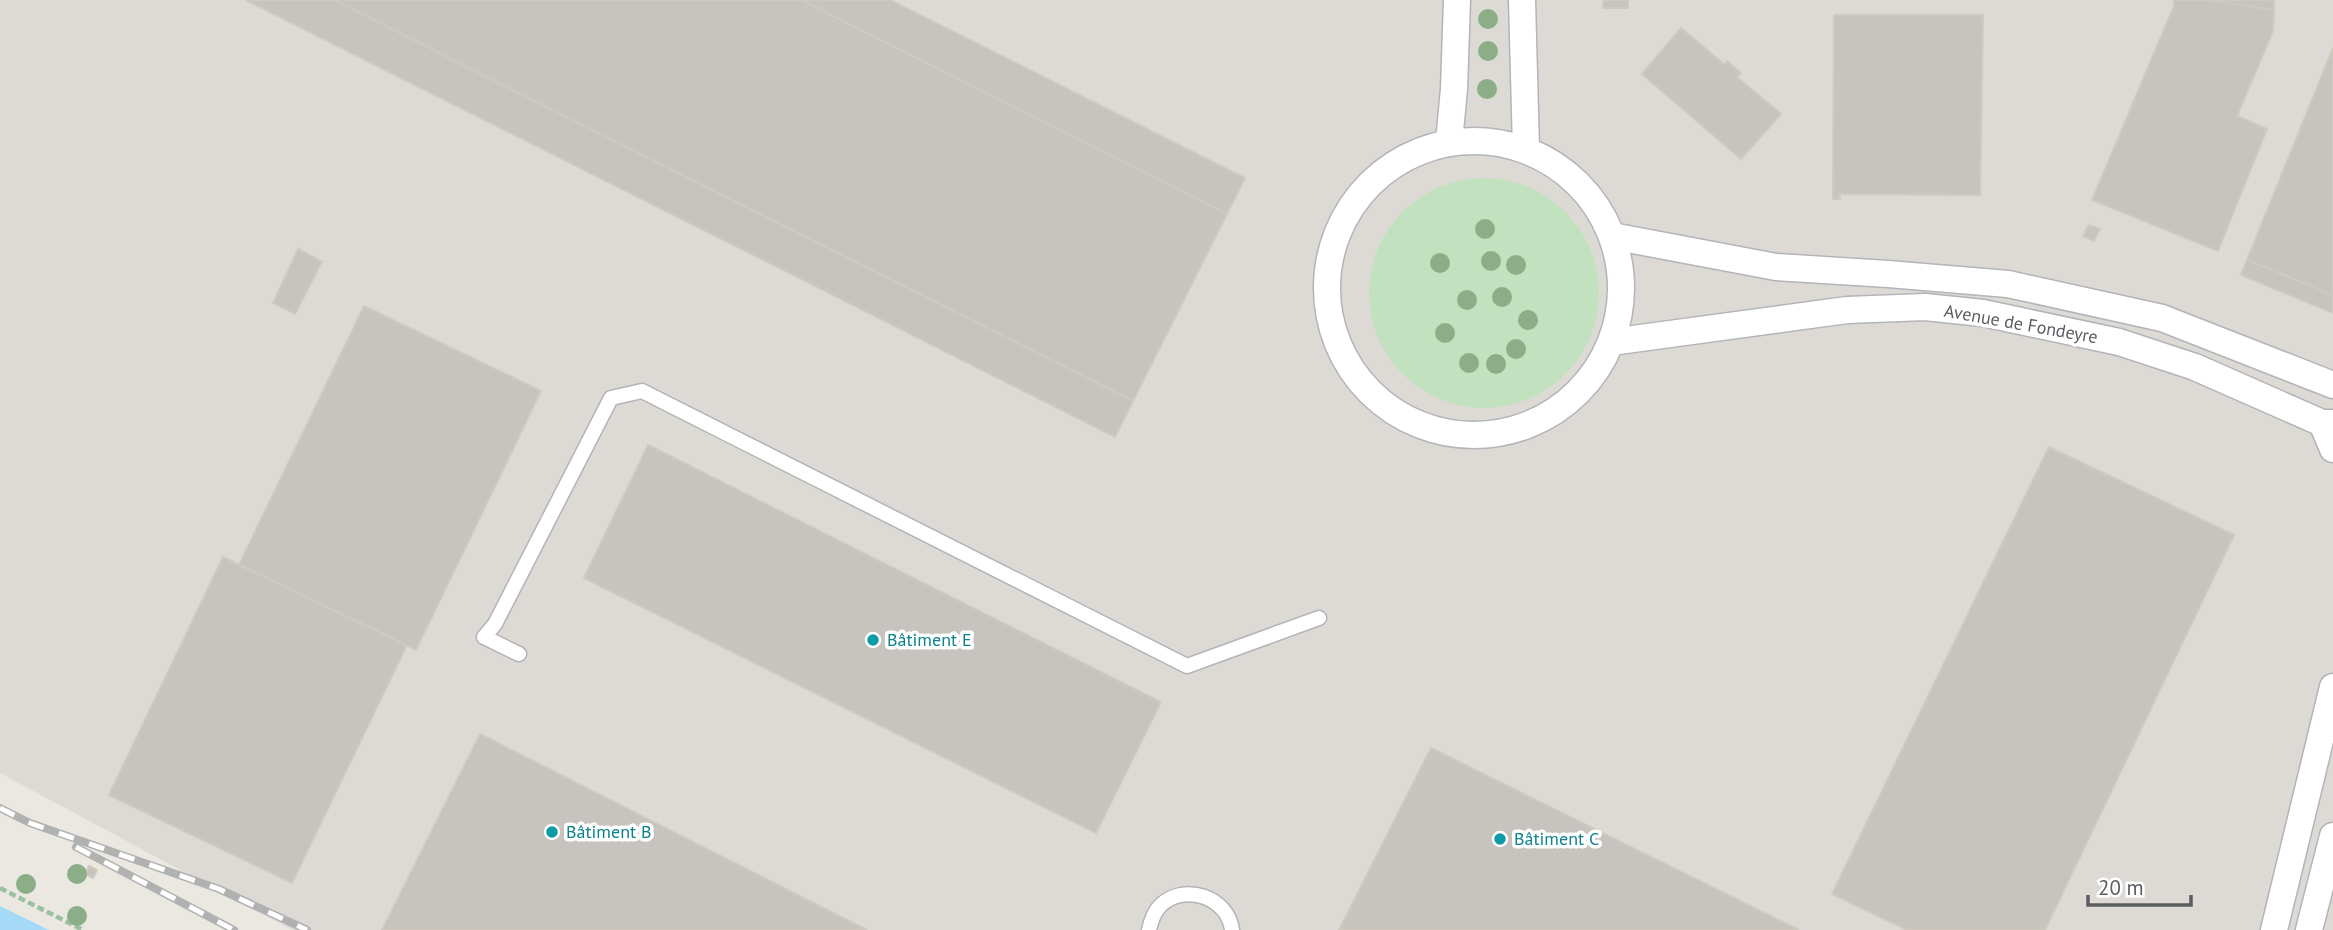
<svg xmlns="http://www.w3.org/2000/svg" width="2333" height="930" font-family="'PT Sans',sans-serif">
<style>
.industrial{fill:#dddad6}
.green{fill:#c1e1bf}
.water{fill:#a6d8f7}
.building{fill:#c7c3be;stroke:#cfcac0;stroke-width:2}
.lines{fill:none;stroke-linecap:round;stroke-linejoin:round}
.service-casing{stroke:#b2b4b8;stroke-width:17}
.minor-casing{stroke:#b2b4b8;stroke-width:29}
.path{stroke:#9ac1a2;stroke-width:4.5;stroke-dasharray:7 3.5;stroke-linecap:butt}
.service{stroke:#fff;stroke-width:14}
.minor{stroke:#fff;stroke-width:26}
.rail-casing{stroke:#b0b1b1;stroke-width:8}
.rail{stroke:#fff;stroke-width:5;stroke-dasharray:16;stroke-linecap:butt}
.tree{fill:#8bae86}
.culture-dot{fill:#0f9aa8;stroke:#fff;stroke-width:2.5}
.labels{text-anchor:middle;stroke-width:7;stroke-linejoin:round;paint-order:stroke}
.street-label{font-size:18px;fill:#5a5d61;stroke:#fff}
.culture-label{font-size:18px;fill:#0d838f;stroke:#fff;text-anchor:start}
</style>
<rect width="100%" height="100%" fill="#ebe8e1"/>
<path class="industrial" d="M0,0H2333V930H292L0,773Z"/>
<path class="green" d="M1369 293a115 115 0 1 1 230 0a115 115 0 1 1-230 0Z"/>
<path class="water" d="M0,906L49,930H0Z"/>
<path class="building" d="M246,0H334L1133,401L1115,437Z
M334,0H802L1227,214L1133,401Z
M802,0H890L1245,178L1227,214Z
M1604,0H1628V8H1603Z
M2174,0H2208L2274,10L2273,31L2237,116L2267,129L2218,251L2092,200L2174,6Z
M2208,0H2274V10Z
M1834,15H1983L1980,195L1839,194L1840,199H1833Z
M1681,28L1725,65L1727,61L1741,73L1737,77L1781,114L1741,159L1642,74Z
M2333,48V295L2247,260Z
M2089,225L2100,229L2094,241L2083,236Z
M298,249L322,262L295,314L273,303Z
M2247,260L2333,295V313L2241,275Z
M364,306L541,391L416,650L239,565Z
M648,445L1161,702L1096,833L584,578Z
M2049,447L2234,535L2045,930H1907L1832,894Z
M223,557L407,645L292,883L109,795Z
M480,734L867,930H382Z
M1431,748L1799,930H1339Z
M89,866L97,870L93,878L85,874Z"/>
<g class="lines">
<defs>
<path id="service" d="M519,654L484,637L495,624L611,398L642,391L1187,666L1319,618
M1149,930C1151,921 1154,912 1160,906C1184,882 1228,897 1232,930"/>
<path id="minor" d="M1522,0L1526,149
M1327 288a147 147 0 1 1 294 0a147 147 0 1 1-294 0Z
M1449,142L1454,89L1457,0
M1612,236L1776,267L1888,274L2008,284L2162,318L2333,385
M1611,342L1847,310L1925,307L1983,313L2119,342L2195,367L2322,423H2333
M2322,423L2333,449
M2274,930L2333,687
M2309,930L2333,836"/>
</defs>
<use href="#service" class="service-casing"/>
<use href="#minor" class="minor-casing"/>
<path class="path" d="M0,888L83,930"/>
<use href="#service" class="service"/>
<use href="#minor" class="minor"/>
<defs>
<path id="rail" d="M0,808L30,823L219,889L307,930
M76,847L234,930"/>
</defs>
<use href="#rail" class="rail-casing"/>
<use href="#rail" class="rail"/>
</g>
<g class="tree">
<circle cx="1488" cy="19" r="10"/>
<circle cx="1488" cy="51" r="10"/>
<circle cx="1487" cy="89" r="10"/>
<circle cx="1485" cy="229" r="10"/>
<circle cx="1491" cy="261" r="10"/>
<circle cx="1440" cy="263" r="10"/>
<circle cx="1516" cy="265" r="10"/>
<circle cx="1502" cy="297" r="10"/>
<circle cx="1467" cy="300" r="10"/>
<circle cx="1528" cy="320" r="10"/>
<circle cx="1445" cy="333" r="10"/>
<circle cx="1516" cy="349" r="10"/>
<circle cx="1469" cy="363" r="10"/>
<circle cx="1496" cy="364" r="10"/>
<circle cx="77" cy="874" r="10"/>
<circle cx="26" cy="884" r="10"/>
<circle cx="77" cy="916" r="10"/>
</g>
<g class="culture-dot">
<circle cx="873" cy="640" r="7"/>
<circle cx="552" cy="832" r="7"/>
<circle cx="1500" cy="839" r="7"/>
</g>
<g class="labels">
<g class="street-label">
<text transform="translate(2021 324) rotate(10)" y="6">Avenue de Fondeyre</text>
</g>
<g class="culture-label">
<text x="887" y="646">Bâtiment E</text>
<text x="566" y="838">Bâtiment B</text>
<text x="1514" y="845">Bâtiment C</text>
</g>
</g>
<path d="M2088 895v10h103v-10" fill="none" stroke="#5a5d61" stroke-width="3.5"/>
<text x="2098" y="895" font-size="21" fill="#5a5d61" stroke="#ffffff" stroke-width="5" paint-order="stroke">20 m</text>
</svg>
